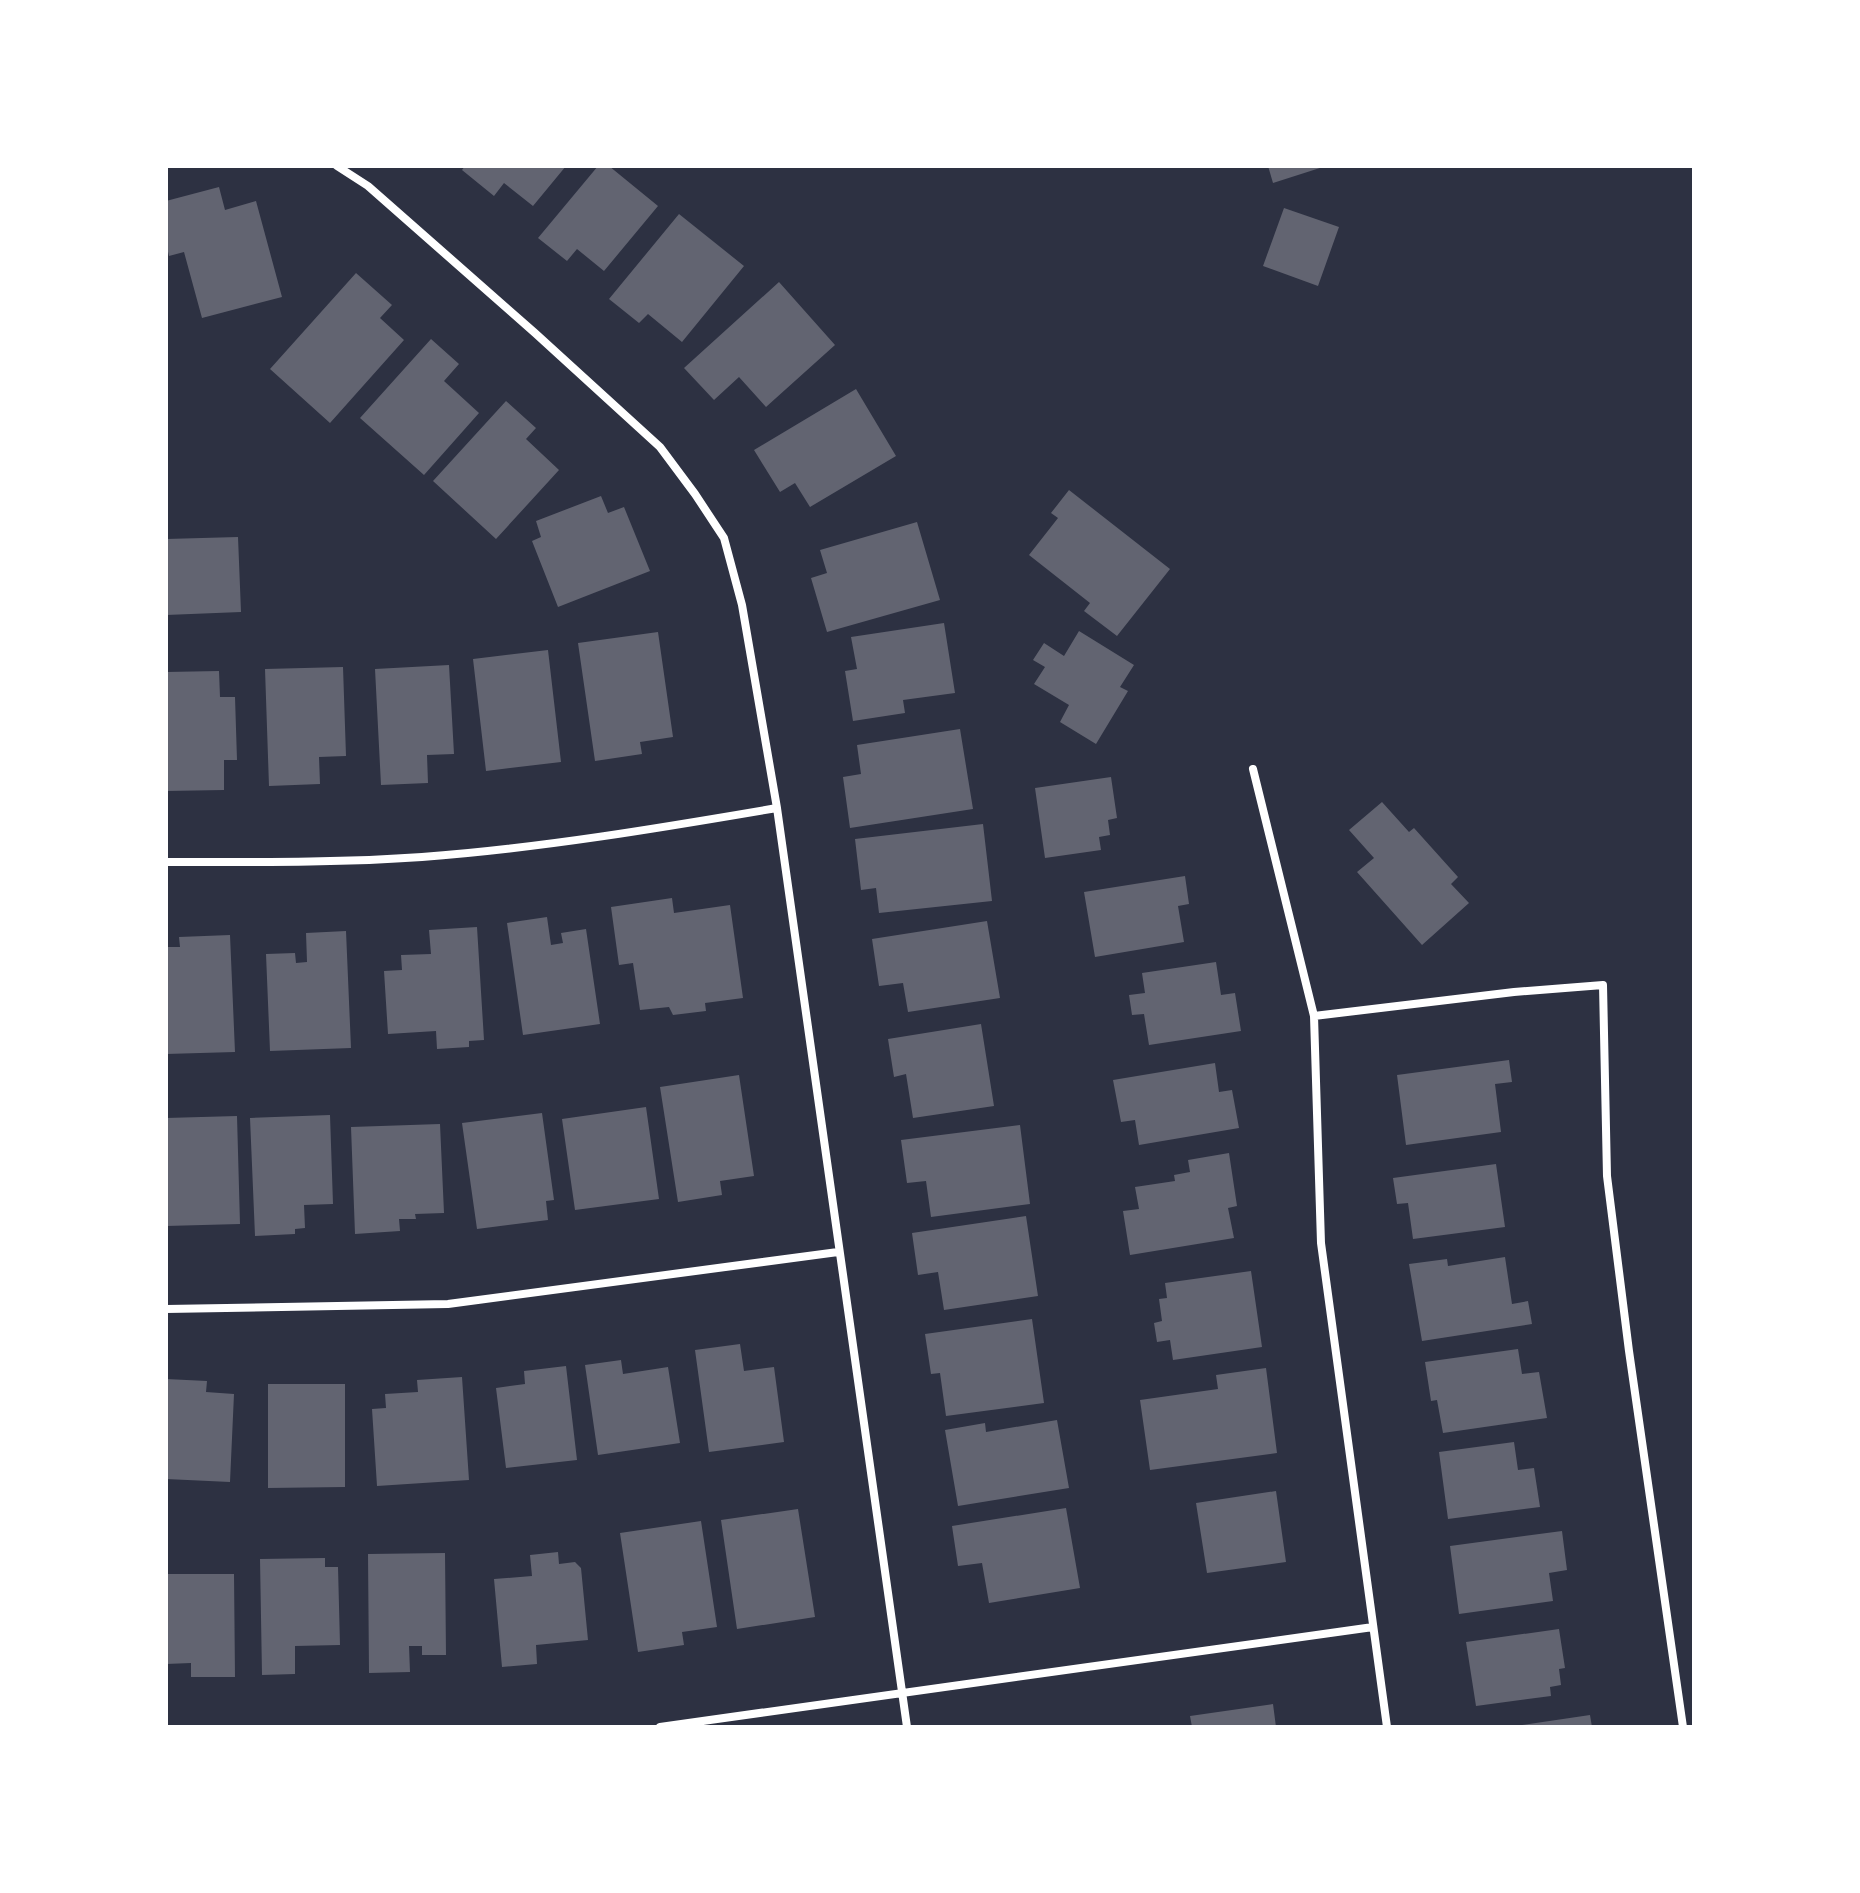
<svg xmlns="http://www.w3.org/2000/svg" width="1860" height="1893" font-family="Manrope,sans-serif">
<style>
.building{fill:#626471}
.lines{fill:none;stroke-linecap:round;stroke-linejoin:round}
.minor{stroke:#fff;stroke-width:8}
</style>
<rect width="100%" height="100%" fill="#2d3142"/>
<path class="building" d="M465,166H566L533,206L504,183L494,196L462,170Z
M598,166H609L658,206L604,271L577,249L567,261L538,238Z
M1268,166H1323V167L1273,183Z
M219,187L225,210L256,201L282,297L202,318L184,252L169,256L166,243V201Z
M1284,208L1339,227L1318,286L1263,266Z
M679,214L744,266L682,342L648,314L639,323L609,299Z
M356,273L392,305L380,318L404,340L330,423L270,369Z
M779,282L835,345L766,407L739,377L714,400L684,368Z
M431,339L459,364L444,381L479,413L424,475L360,418Z
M856,389L896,456L810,507L795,483L780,492L754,450Z
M506,401L536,428L526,439L559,470L496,539L433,481Z
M1069,490L1170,569L1117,636L1084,611L1090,603L1029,555L1058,518L1051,513Z
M601,496L608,513L624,507L650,571L558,607L532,541L541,537L536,521Z
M917,522L940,600L827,632L811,578L827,573L820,550Z
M238,537L241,612L166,615V539Z
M944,623L955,693L903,700L905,713L853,721L845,671L857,669L851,637Z
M1079,631L1134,665L1120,687L1128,691L1096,744L1060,722L1069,705L1034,684L1045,667L1033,660L1044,643L1064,656Z
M658,632L673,737L640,742L642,754L595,761L578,643Z
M548,650L561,762L486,771L473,659Z
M449,665L454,754L427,755L428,783L381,785L375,669Z
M343,667L346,756L319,757L320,784L269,786L265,669Z
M219,671L220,697H235L237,760H224V790L166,791V672Z
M960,729L973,809L850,828L843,777L861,774L857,745Z
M1111,777L1117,818L1108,820L1110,835L1099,837L1101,850L1045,858L1035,788Z
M1382,802L1409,832L1414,828L1458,877L1451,884L1469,903L1422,945L1357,872L1374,858L1349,830Z
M983,824L992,901L879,913L876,888L861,890L855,839Z
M1185,876L1189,904L1178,906L1184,942L1095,957L1084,892Z
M672,898L674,913L730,905L743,998L705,1003L706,1011L673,1015L669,1007L640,1010L633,963L619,965L611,907Z
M547,917L551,945L563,943L561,933L586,929L600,1024L523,1035L507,923Z
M987,921L1000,998L908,1012L903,983L879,986L872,939Z
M477,927L484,1040L469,1041V1047L437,1049L436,1031L388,1034L384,971L402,970L401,955L431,954L429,930Z
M346,931L351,1048L270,1051L266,954L295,953L296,963L307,962L306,933Z
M230,935L235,1052L166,1054V947H180L179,937Z
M1216,962L1221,995L1235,993L1241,1031L1149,1045L1144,1014L1132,1015L1129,995L1145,993L1142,973Z
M981,1024L994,1106L913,1118L906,1074L894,1077L888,1039Z
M1509,1060L1512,1082L1495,1084L1501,1132L1406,1145L1397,1075Z
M1215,1063L1219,1092L1232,1090L1239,1128L1139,1145L1135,1120L1121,1122L1113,1080Z
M739,1075L754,1176L720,1181L722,1195L678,1202L660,1087Z
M646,1107L659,1199L575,1210L562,1119Z
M542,1113L554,1200L546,1201L548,1220L477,1229L462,1123Z
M330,1115L333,1204L304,1205L305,1228L295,1229V1234L255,1236L250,1118Z
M237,1116L240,1224L166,1226V1118Z
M440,1124L444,1213L415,1214L416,1219H399L400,1231L355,1234L351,1127Z
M1020,1125L1030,1204L931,1217L926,1181L907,1183L901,1140Z
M1229,1153L1237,1206L1228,1208L1234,1238L1130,1255L1123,1211L1139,1209L1135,1187L1175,1181L1174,1175L1190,1172L1188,1160Z
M1496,1164L1505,1227L1413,1239L1408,1203L1397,1204L1393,1178Z
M1026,1216L1038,1296L944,1310L938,1272L918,1275L912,1233Z
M1505,1257L1512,1304L1528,1301L1532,1324L1422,1341L1409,1264L1447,1259L1448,1266Z
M1251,1271L1262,1347L1173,1360L1170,1340L1157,1342L1154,1323L1162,1321L1159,1299L1167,1298L1165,1283Z
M1032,1319L1044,1403L946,1416L940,1373L931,1374L925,1334Z
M740,1344L744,1371L774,1367L784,1442L709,1452L695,1350Z
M1518,1349L1522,1374L1539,1372L1547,1418L1443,1433L1437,1400L1431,1401L1425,1362Z
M621,1360L623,1374L668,1367L680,1443L598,1455L585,1365Z
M566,1366L577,1460L506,1468L496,1388L525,1384L524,1371Z
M1266,1368L1277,1453L1150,1470L1140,1400L1218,1389L1216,1375Z
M462,1377L469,1480L377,1486L372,1409L386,1408L385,1394L418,1392L417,1380Z
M166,1379L207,1381L206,1392L234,1394L230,1482L166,1479Z
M268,1384H345V1487L268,1488Z
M1057,1420L1069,1488L958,1506L945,1430L985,1423L986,1432Z
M1514,1442L1518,1470L1534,1468L1540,1507L1448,1519L1439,1452Z
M1276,1491L1286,1562L1207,1573L1196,1503Z
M1066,1508L1080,1588L989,1603L982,1563L958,1566L952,1526Z
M798,1509L815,1617L737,1629L721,1520Z
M701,1521L717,1627L682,1632L684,1645L638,1652L620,1533Z
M1562,1531L1567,1570L1549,1573L1553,1601L1459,1614L1450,1546Z
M558,1552L559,1564L575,1562L581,1568L588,1640L536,1645L537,1664L502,1667L494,1579L532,1576L530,1555Z
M445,1553L446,1655H422V1646H409L410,1672L369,1673L368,1554Z
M325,1558V1567H338L340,1645L295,1646V1674L262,1675L260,1559Z
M166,1574H234L235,1677H191V1663L166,1664Z
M1559,1629L1565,1668L1559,1669L1561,1685L1550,1687L1551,1696L1476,1706L1466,1642Z
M1273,1704L1276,1727H1192L1190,1716Z
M1590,1715L1592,1727H1522V1725Z"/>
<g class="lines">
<path class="minor" d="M337,166L368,186L535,333L660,447L695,494L724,538L742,605L777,808L907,1727
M1253,769L1314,1016L1321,1243L1387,1727
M166,862C251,862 337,863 422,857C541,848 660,828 777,808
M1314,1016L1514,992L1603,985L1607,1176L1629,1351L1683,1727
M166,1309L448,1304L838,1252
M660,1727L1373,1627"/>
</g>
<rect width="1860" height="1893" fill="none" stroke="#ffffff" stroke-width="336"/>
</svg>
